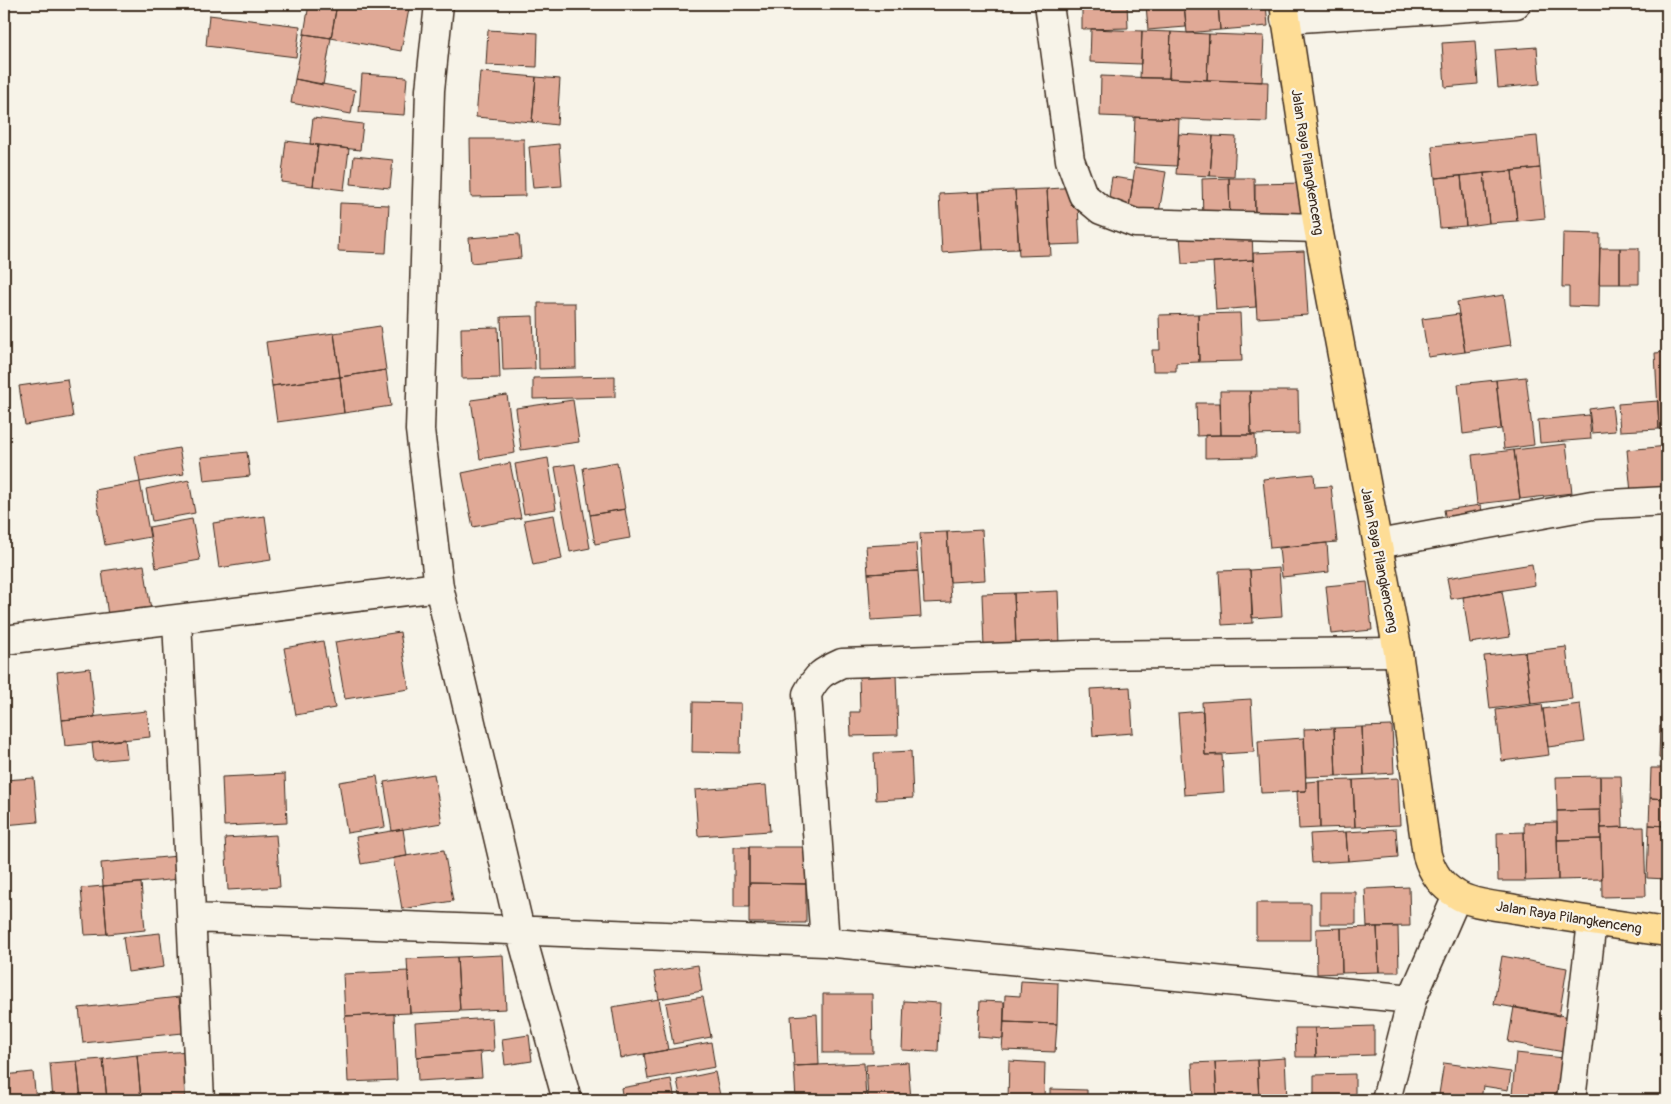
<svg xmlns="http://www.w3.org/2000/svg" width="1671" height="1104" font-family="Pangolin,sans-serif">
<style>
.building{fill:#e0a996;stroke:#3b2a1e}
.lines{fill:none;stroke-linecap:round;stroke-linejoin:round}
.minor-casing{stroke:#3b2a1e;stroke-width:31}
.major-casing{stroke:#3b2a1e;stroke-width:31}
.minor{stroke:#f7f3e8;stroke-width:28}
.major{stroke:#fedd96;stroke-width:28}
.labels{text-anchor:middle;stroke-width:4.5;stroke-linejoin:round;paint-order:stroke}
.street-label{font-size:14px;fill:#3b2a1e;stroke:#f7f3e8}
</style>
<rect width="100%" height="100%" fill="#f7f3e8"/>
<filter id="ink" filterUnits="userSpaceOnUse"><feTurbulence type="fractalNoise" baseFrequency=".02" numOctaves="2"/><feDisplacementMap in="SourceGraphic" scale="10" xChannelSelector="R" yChannelSelector="G"/><feConvolveMatrix kernelMatrix="1 2 1 2 8 2 1 2 1" color-interpolation-filters="sRGB"/></filter>
<g filter="url(#ink)">
<path class="building" d="M309,4H337L331,38L304,34Z
M337,4H381L409,9L401,51L331,38Z
M1082,4H1127L1128,28L1082,29Z
M1146,4H1184L1186,27L1148,30Z
M1184,4H1218L1220,30L1187,33Z
M1218,4H1266L1268,26L1220,30Z
M209,15L300,26L296,57L206,46Z
M1091,29L1142,31L1141,64L1090,62Z
M488,30L538,33L537,67L486,65Z
M1142,31L1171,32L1169,78H1140Z
M1171,32L1209,34L1207,80L1169,78Z
M304,34L331,38L323,85L295,79Z
M1209,34L1264,36L1262,82L1207,80Z
M1475,41L1478,84L1445,87L1442,43Z
M1537,47L1540,84L1498,88L1495,50Z
M480,72L536,77L532,122L476,117Z
M362,74L407,77L404,115L359,112Z
M1101,76L1268,82L1267,122L1100,116Z
M536,77L560,79L557,125L532,122Z
M295,79L355,90L351,114L291,103Z
M1135,117L1179,119L1177,166L1133,164Z
M313,118L363,124L360,150L310,144Z
M1179,134L1213,136L1210,176L1176,174Z
M1213,136L1236,137L1234,177L1210,176Z
M1537,136L1540,168L1435,178L1432,146Z
M470,139H524L525,196L471,197Z
M286,141L318,145L313,186L281,182Z
M559,144L562,186L533,188L529,147Z
M318,145L349,149L344,190L313,186Z
M354,156L393,160L390,188L351,184Z
M1135,167L1166,172L1158,218L1128,214Z
M1540,168L1545,218L1517,221L1512,171Z
M1512,171L1517,221L1489,223L1484,173Z
M1484,173L1489,223L1466,226L1461,176Z
M1461,176L1466,226L1440,228L1435,178Z
M1112,177L1133,180L1128,214L1107,211Z
M1229,178L1230,221H1203L1202,179Z
M1229,178H1254L1255,220L1230,221Z
M1304,183L1305,218L1255,220V184Z
M1077,187L1080,244L1050,245L1047,189Z
M1047,189L1051,255L1019,256L1015,190Z
M1015,190L1019,249L983,250L979,192Z
M979,192L983,250L942,253L939,194Z
M340,203L389,205L386,253L338,251Z
M1252,231L1253,260L1182,264L1180,235Z
M1563,233L1600,234L1599,307L1569,306V287H1562Z
M519,234L521,258L471,263L469,238Z
M1600,248H1620V284H1599Z
M1620,248H1639V284H1620Z
M1304,251L1308,315L1257,318L1253,253Z
M1253,260L1256,307L1216,310L1213,262Z
M1504,295L1511,345L1465,352L1457,302Z
M538,303H575L576,368L539,369Z
M1240,313L1242,361L1199,362L1198,314Z
M1198,314L1199,362L1176,363V371H1153L1152,350H1160L1159,315Z
M1459,314L1465,352L1428,357L1422,319Z
M533,316L535,369L503,370L501,317Z
M380,326L386,370L340,377L334,333Z
M498,327L500,378L462,379L461,328Z
M334,333L340,377L272,386L266,342Z
M1667,352V429H1659L1655,353Z
M386,370L391,406L344,413L340,377Z
M615,376V397L533,399V378Z
M340,377L344,413L277,422L272,386Z
M1526,377L1534,445L1504,449L1496,380Z
M67,379L73,417L25,425L19,386Z
M1496,380L1501,429L1463,434L1458,384Z
M1220,391H1250L1251,435H1221Z
M1250,391H1298L1299,434L1251,435Z
M507,395L515,453L480,459L471,400Z
M573,400L579,442L521,450L516,408Z
M1658,401L1659,429L1620,431L1618,404Z
M1196,403H1220L1221,435L1197,436Z
M1612,406L1615,431L1592,433L1589,409Z
M1589,415L1591,439L1540,443L1538,420Z
M1205,435H1255L1256,457L1205,458Z
M1566,444L1572,493L1520,499L1514,450Z
M1667,446V490L1631,493L1627,450Z
M179,448L184,474L140,482L135,456Z
M1514,450L1520,499L1477,504L1472,455Z
M247,452L250,476L204,481L201,457Z
M548,458L556,509L524,514L515,464Z
M617,462L625,509L590,515L583,468Z
M510,463L521,518L473,527L462,473Z
M575,464L590,548L570,552L555,467Z
M1314,474L1315,487L1331,486L1337,542L1270,548L1263,479Z
M189,480L195,513L152,521L146,489Z
M140,482L150,537L105,545L95,490Z
M1481,505L1483,521L1447,526L1444,510Z
M625,509L630,538L595,544L590,515Z
M554,515L562,559L533,565L524,520Z
M265,516L271,560L219,568L213,523Z
M192,519L200,560L156,568L149,527Z
M982,530L985,580L950,582L947,532Z
M947,532L951,602L924,603L920,533Z
M916,543L918,571L868,574L866,546Z
M1327,543L1329,572L1282,577L1279,548Z
M1532,564L1535,585L1451,599L1447,578Z
M144,565L151,610L108,616L102,571Z
M1279,568L1282,616L1252,618L1250,570Z
M1250,570L1253,623L1222,625L1219,571Z
M918,571L921,617L871,620L868,574Z
M1367,582L1372,630L1331,634L1326,586Z
M1058,591L1060,644L1016,646L1014,593Z
M1502,591L1510,637L1470,643L1463,597Z
M1014,593L1016,646L984,647L982,594Z
M400,632L409,689L345,699L335,642Z
M323,641L335,708L296,715L284,648Z
M1566,647L1572,699L1531,704L1525,652Z
M1525,652L1531,704L1490,709L1484,656Z
M90,668L95,717L62,720L57,672Z
M896,674L898,735L851,736L850,712H860L859,675Z
M1130,687L1133,733L1093,736L1090,689Z
M1251,699L1254,752L1205,755L1202,702Z
M693,702L741,703L740,753L692,752Z
M1542,704L1549,755L1502,761L1496,710Z
M1580,704L1585,742L1548,747L1543,709Z
M147,711L150,737L65,746L62,720Z
M1203,711L1205,755H1222L1224,792L1184,795L1178,713Z
M1392,726L1394,773L1364,775L1362,727Z
M1660,726H1667V759L1659,758Z
M1362,727L1364,775L1336,776L1334,728Z
M1334,728L1336,776L1306,777L1304,729Z
M1304,738L1306,791L1261,793L1258,741Z
M125,739L127,758L94,761L92,743Z
M911,751L913,798L876,800L874,753Z
M1651,768H1667V799L1650,798Z
M285,774L287,823L224,826L222,777Z
M434,774L442,823L392,831L384,782Z
M377,776L385,827L347,833L339,782Z
M1600,776V810L1557,811L1556,777Z
M1600,776H1621L1623,827L1601,828Z
M34,778L38,822L4,825V780Z
M1398,778L1400,825L1355,827L1353,780Z
M1353,780L1355,827L1320,828L1319,781Z
M1319,781L1320,828L1299,829L1297,791H1306V782Z
M766,785L770,831L698,836L695,790Z
M1650,798L1667,799V826L1649,825Z
M1600,810L1601,839L1557,840V811Z
M1557,822L1558,880L1525,881L1524,823Z
M1649,825L1667,826V879L1647,878Z
M1644,827L1646,896L1602,897L1601,828Z
M403,829L407,856L361,864L356,837Z
M1396,829L1398,857L1348,861L1346,832Z
M1346,832L1348,861L1312,863L1310,834Z
M1524,832L1525,881H1498L1497,833Z
M276,835L280,887L228,890L225,838Z
M1601,839L1602,879L1558,880L1557,840Z
M734,847H749V907H734Z
M749,847H806V884L749,883Z
M444,850L453,901L402,909L393,858Z
M178,856L180,879L103,886L101,863Z
M141,883L145,930L107,934L103,886Z
M749,883L806,884V923H749Z
M103,886L107,934L85,935L81,888Z
M1409,887L1410,926L1367,927L1365,889Z
M1320,892H1356V924H1320Z
M1256,903H1311V940H1256Z
M1377,927H1398L1399,972H1379Z
M1377,927L1379,972L1342,973L1341,928Z
M1341,928L1342,973L1317,974L1316,929Z
M160,933L164,967L128,972L123,937Z
M503,955L506,1009L460,1011L457,957Z
M1502,956L1567,968L1559,1016L1494,1004Z
M457,957L460,1011L410,1013L407,959Z
M698,965L702,991L659,999L654,972Z
M408,971L410,1013L345,1016L343,974Z
M1021,981L1058,983L1057,1024L1004,1022L1005,995L1020,996Z
M823,994H872L873,1053H823Z
M179,997L183,1033L83,1043L79,1008Z
M703,997L711,1037L673,1044L666,1003Z
M659,999L668,1050L620,1058L612,1007Z
M904,1001L940,1003L938,1052L902,1050Z
M980,1001L1004,1002L1003,1039L978,1037Z
M1514,1007L1570,1017L1564,1052L1508,1042Z
M394,1014L397,1080L348,1082L345,1016Z
M817,1014L819,1065L794,1066L791,1016Z
M492,1018L494,1051L417,1057L415,1023Z
M1004,1022L1057,1024L1055,1052L1002,1050Z
M1374,1026V1055L1316,1057L1315,1028Z
M1295,1028H1315L1316,1057H1296Z
M529,1035L532,1061L505,1065L502,1039Z
M711,1042L715,1067L648,1079L644,1054Z
M189,1051L193,1096L141,1100L137,1055Z
M480,1052L482,1077L418,1081L417,1057Z
M1516,1053L1564,1058L1560,1100L1512,1095Z
M137,1055L141,1100H107L103,1059Z
M1285,1058L1287,1100H1259L1257,1060Z
M103,1059L107,1100H81L77,1061Z
M1257,1060L1259,1100H1217L1215,1062Z
M77,1061L81,1100H53L50,1063Z
M1009,1061L1045,1063L1044,1100H1008Z
M908,1062L911,1100H868L866,1065Z
M1215,1062L1217,1100H1194L1192,1063Z
M864,1063L866,1100H796L794,1066Z
M1444,1063L1511,1072L1508,1090L1483,1086L1481,1100H1438Z
M33,1072L36,1100H7L4,1075Z
M715,1072L721,1100H681L677,1080Z
M1355,1074V1100H1314V1075Z
M671,1079L675,1100H623L621,1088Z
M1050,1089L1087,1090V1100H1050Z
M499,1096V1100H458Z"/>
<g class="lines">
<defs>
<path id="minor" d="M439,4L430,90L420,430L439,587L520,930L567,1100
M1049,4L1070,160L1083,195L1101,210L1135,223L1318,228
M1285,19L1516,4
M1378,544L1592,505L1667,501
M177,620L200,1100
M4,640L439,587
M192,918L825,942L1412,999
M825,942L807,694C817,675 822,672 842,663L1077,655L1398,652
M1386,1100L1412,999L1457,896
M1571,1100L1592,922"/>
<path id="major" d="M1284,4L1318,228L1398,652L1427,855C1432,872 1440,885 1456,894C1470,904 1498,906 1515,909C1566,917 1616,925 1667,932"/>
</defs>
<use href="#minor" class="minor-casing"/>
<use href="#major" class="major-casing"/>
<use href="#minor" class="minor"/>
<use href="#major" class="major"/>
</g>
</g>
<g class="labels">
<g class="street-label">
<text transform="translate(1308 162) rotate(81)" y="5">Jalan Raya Pilangkenceng</text>
<text transform="translate(1380 560) rotate(79)" y="5">Jalan Raya Pilangkenceng</text>
<text transform="translate(1569 917) rotate(9)" y="5">Jalan Raya Pilangkenceng</text>
</g>
</g>
<rect width="1671" height="1104" fill="none" stroke="#f7f3e8" stroke-width="20"/>
<rect x="10" y="10" width="1651" height="1084" fill="none" stroke="#3b2a1e" stroke-width="2" filter="url(#ink)"/>
</svg>
